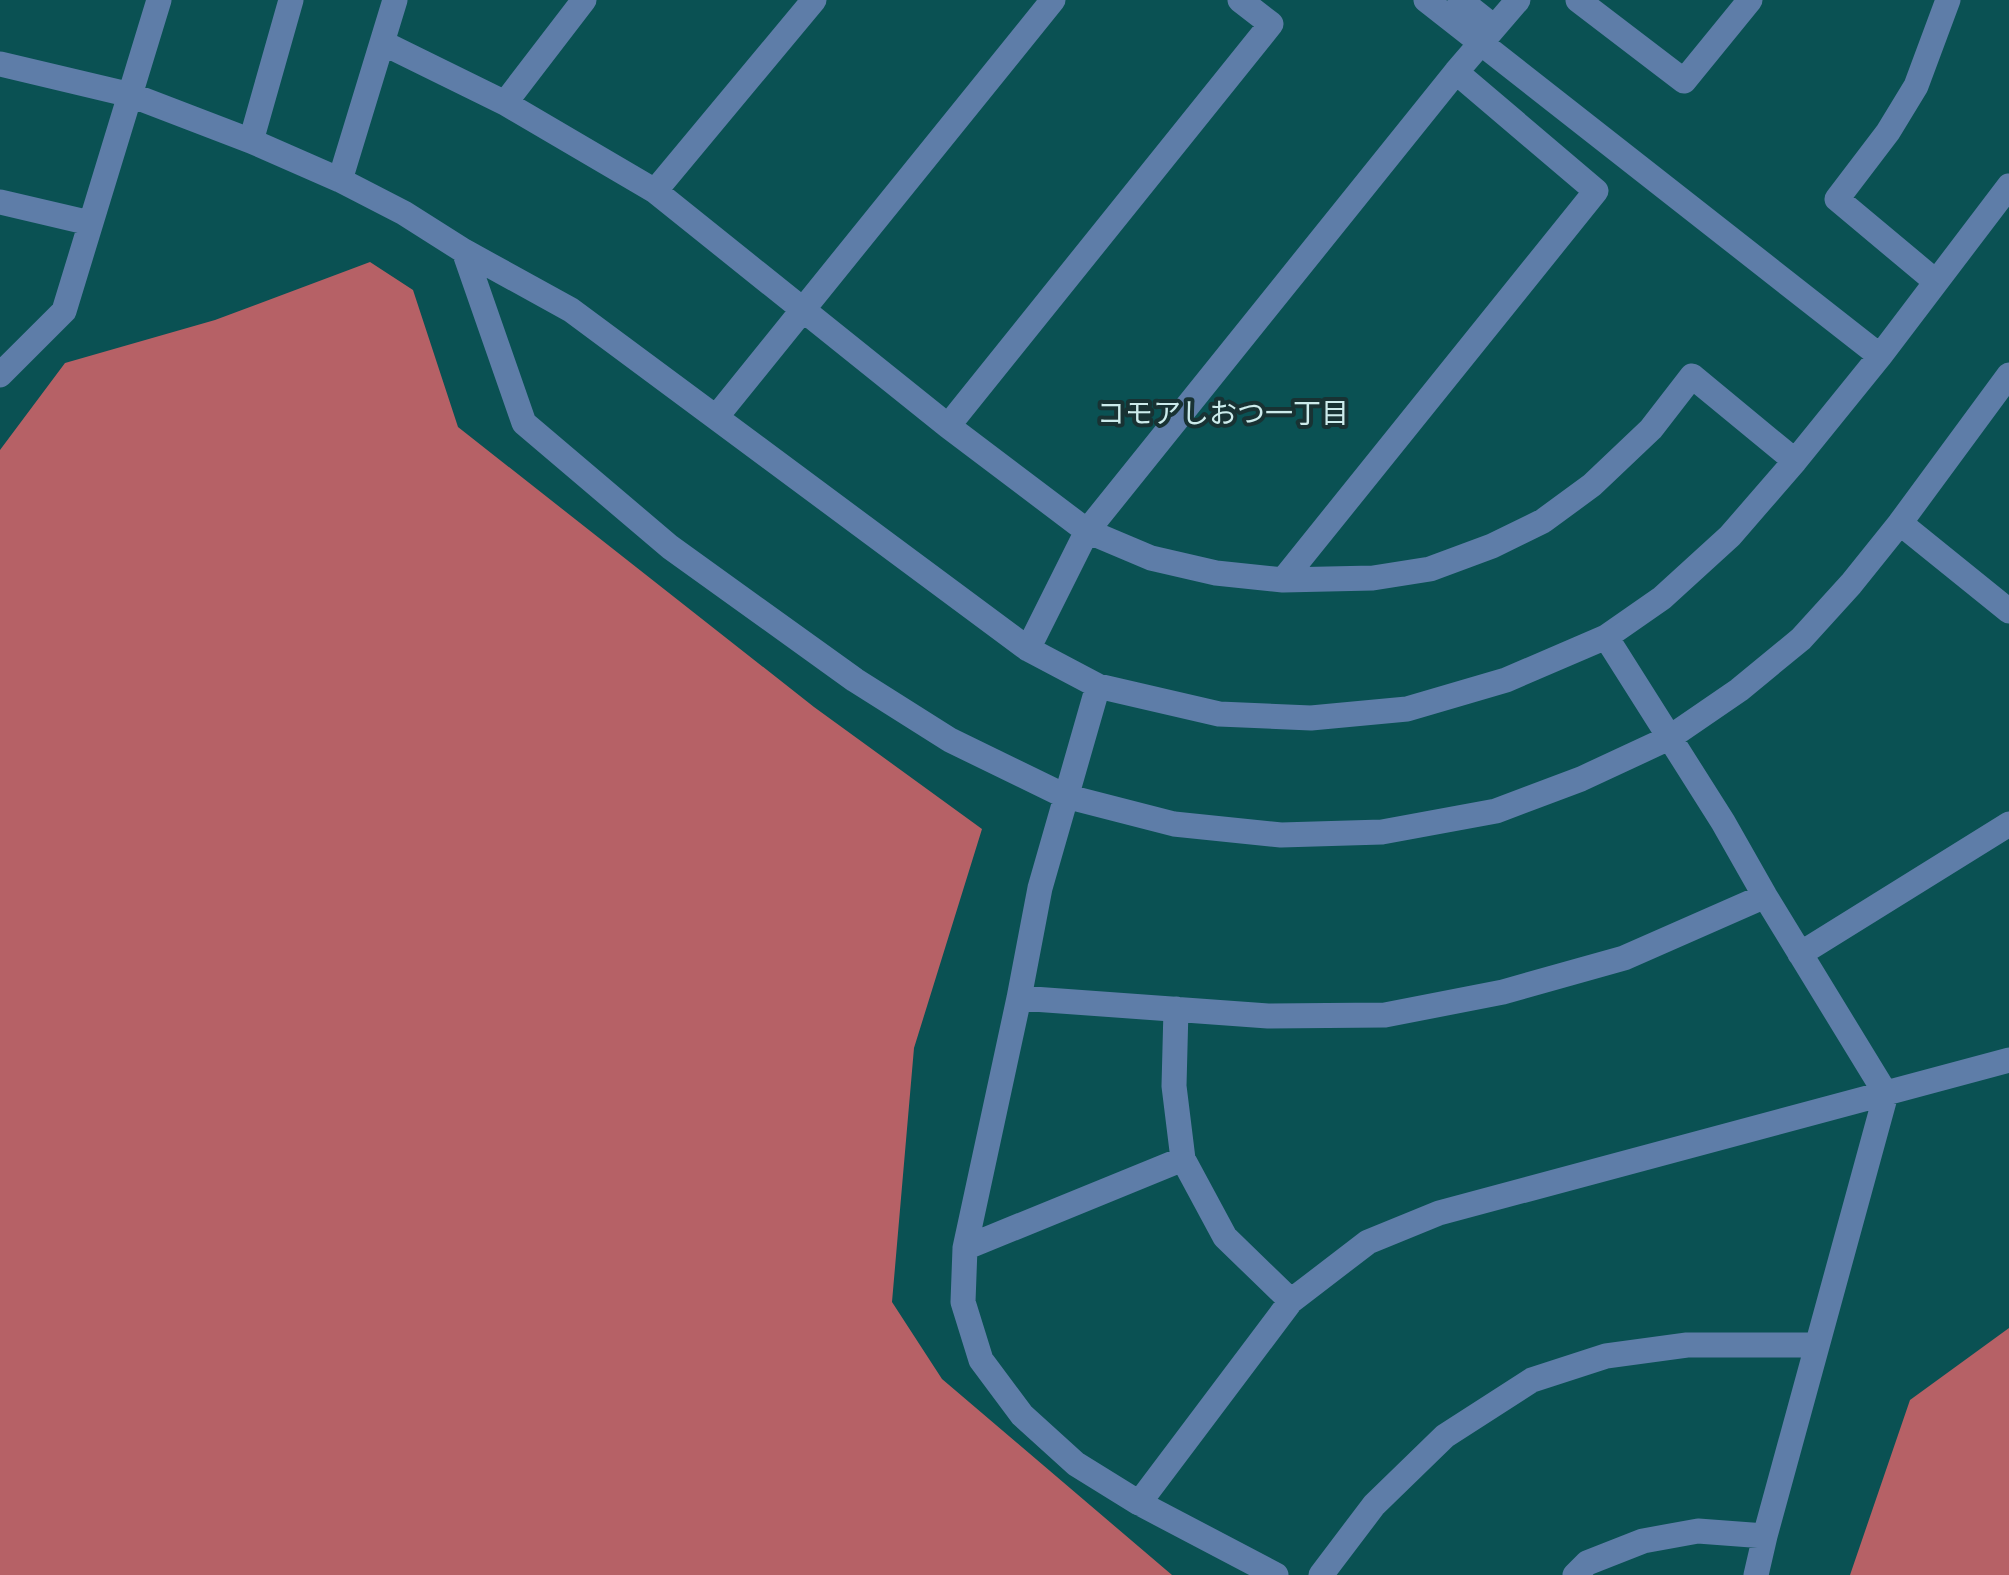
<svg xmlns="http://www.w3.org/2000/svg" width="2009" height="1575" font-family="Overpass,'Noto Sans JP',sans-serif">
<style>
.forest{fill:#b66166}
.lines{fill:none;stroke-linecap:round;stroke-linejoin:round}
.minor{stroke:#5e7da8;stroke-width:25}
.labels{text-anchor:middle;stroke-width:8;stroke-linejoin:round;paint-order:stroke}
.neighbourhood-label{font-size:28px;fill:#ccebeb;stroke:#183233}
</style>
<rect width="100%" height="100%" fill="#0a5153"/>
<path class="forest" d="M370,262L413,290L458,427L814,707L982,829L914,1048L892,1302L942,1379L1172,1575H0V450L65,363L215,320Z
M2009,1328V1575H1850L1910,1400Z"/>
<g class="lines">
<path class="minor" d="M1426,0L1880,356
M1460,0L1494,27
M1578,0L1684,81L1750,0
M383,43L505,103L655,191L948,426L1087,531L1151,558L1216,573L1283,580L1373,578L1430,569L1492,546L1543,521L1592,485L1651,429L1692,376L1795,461
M0,64L131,95L251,141L340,180L404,213L464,251L571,310L1028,649L1098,686L1219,714L1311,718L1407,709L1506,680L1606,637L1662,598L1730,536L1795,461L1880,356L2009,186
M505,103L584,0
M251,141L291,0
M340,180L395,0
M655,191L814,0
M0,202L90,223
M464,251L524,423L670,547L855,680L950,740L1065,796L1174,824L1281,835L1382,832L1496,811L1581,779L1669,738L1739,690L1801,639L1851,584L1900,523L2009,375
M1935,281L1837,199L1888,132L1916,86L1948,0
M0,375L64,311L159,0
M717,416L1053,0
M948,426L1271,24L1240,0
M1900,523L2009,611
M1283,580L1596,191L1456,72
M1606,637L1723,822L1765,896L1886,1094L1765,1536L1756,1575
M1028,649L1087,531L1456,72L1518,0
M1098,686L1040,888L1019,998L965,1248L963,1302L981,1360L1022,1415L1076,1464L1139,1503L1276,1575
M1800,954L2009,824
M1019,998L1268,1016L1385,1015L1503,992L1624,958L1765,896
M1176,1009L1174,1086L1183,1159L1225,1237L1291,1301
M965,1248L1183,1159
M1139,1503L1291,1301L1368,1242L1439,1213L2009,1060
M1321,1575L1374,1505L1445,1436L1532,1380L1606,1356L1687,1345H1817
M1575,1575L1587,1563L1643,1541L1698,1531L1765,1536"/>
</g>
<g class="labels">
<g class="neighbourhood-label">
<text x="1223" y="423">コモアしおつ一丁目</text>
</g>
</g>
</svg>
